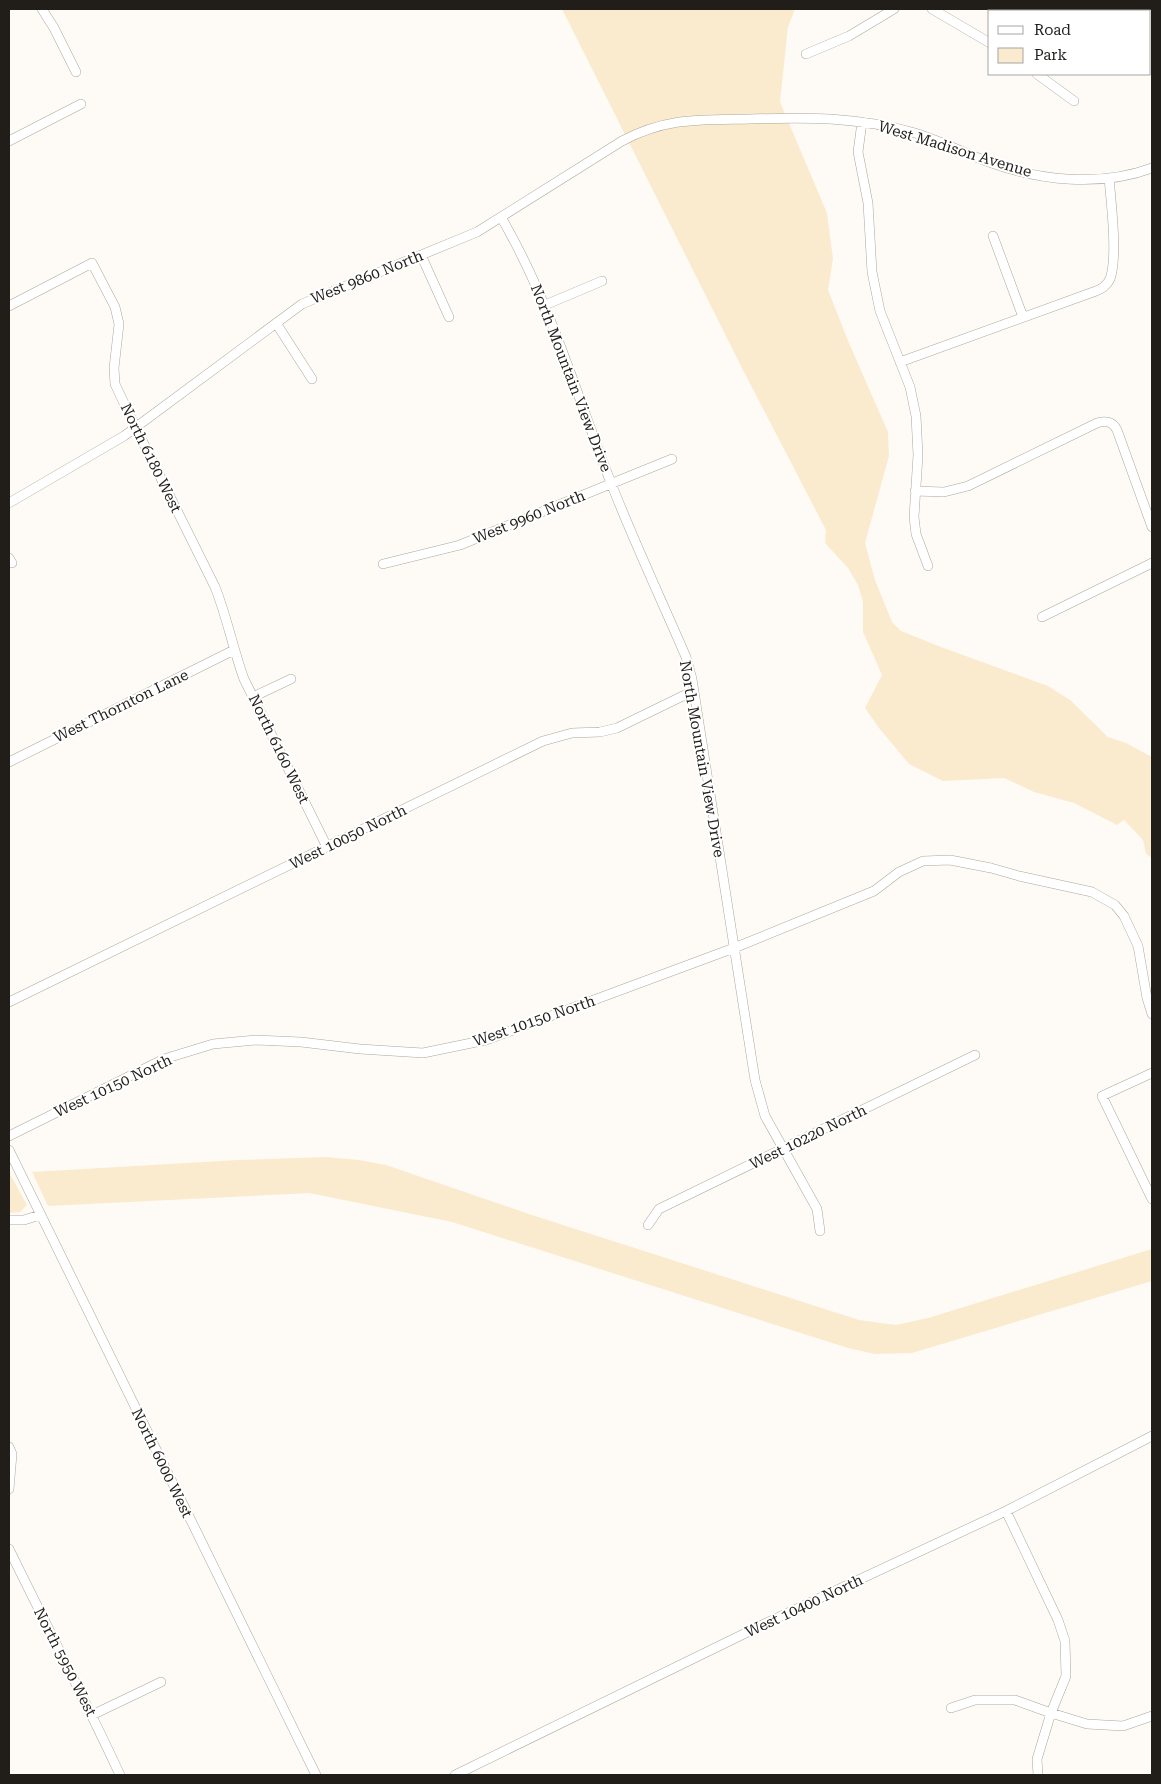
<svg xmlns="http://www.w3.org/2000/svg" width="1161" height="1784" font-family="'Roboto Serif',serif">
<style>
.green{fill:#faebcf}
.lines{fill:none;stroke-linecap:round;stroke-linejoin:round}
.minor-casing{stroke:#ada79b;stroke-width:10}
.minor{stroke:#fff;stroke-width:9}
.labels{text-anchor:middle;stroke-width:4;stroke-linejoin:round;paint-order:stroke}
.street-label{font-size:15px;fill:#211e1a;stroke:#fff}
</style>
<rect width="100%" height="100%" fill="#fefbf6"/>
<path class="green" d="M562,9H795L788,27L780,102L827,213L833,259L828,290L849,343L888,432L889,456L865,543L875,580L892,622L901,631L941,647L1048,686L1070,700L1108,737L1126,743L1152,757V858L1146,854L1143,840L1124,820L1117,825L1074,803L1034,792L1004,778L943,781L909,764L879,728L865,708L882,675L863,632V602L858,585L848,568L825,543L826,530L744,372Z
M326,1157L359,1160L386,1165L532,1215L859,1320L896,1325L928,1318L1152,1249V1281L912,1353L875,1354L848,1348L452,1222L309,1193L48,1206L32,1172L238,1160Z
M9,1172L27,1205L20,1212L9,1213Z"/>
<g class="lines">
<defs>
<path id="minor" d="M42,9L54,28L76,72
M932,9L990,43
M806,54L849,36L894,9
M1037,74L1074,101
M862,122L858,152L868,203L872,272L880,311L910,387L916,416L918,455L914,517L916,534L928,566
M9,141L81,104
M501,217C550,301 576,394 611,483C634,542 661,599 686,657L692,679L755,1080L765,1116L817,1209L820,1231
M993,236L1023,317
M421,255L449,317
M545,305L602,281
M9,306L92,263L115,307L119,324L114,368L115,384L129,414L215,587C227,617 233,649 244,679L327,847
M276,323L312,379
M900,362L1096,291C1102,289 1107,285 1110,279C1118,257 1111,202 1109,178
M915,491L944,492L968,486L1097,423C1105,420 1113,422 1117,430L1152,527
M9,503L124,436L302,304L477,232L622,141C667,117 701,120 750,119C808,117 859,117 915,133C941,141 964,153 989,162C1040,181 1101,187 1152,168
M9,558L12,563
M383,564L460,545L672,459
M1042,617L1152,563
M253,697L291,679
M9,762L234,650
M9,1002L543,741L572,733L600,732L617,728L693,691
M1152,1073L1102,1096L1152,1199
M9,1136L164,1059L213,1044L256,1040L301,1042L360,1049L423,1053L486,1040L734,948L874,891L899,872L923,861L950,860L991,868L1019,876L1092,892L1115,905L1124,916L1138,946L1147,998L1152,1014
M9,1150L316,1775
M9,1220H24L40,1215
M648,1225L659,1209L975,1055
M9,1447L12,1454L9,1489
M1006,1511L1058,1620L1065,1641L1066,1676L1051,1713L1037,1759L1038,1775
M9,1549C46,1625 85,1699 120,1775
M951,1708L975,1700H1015L1051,1713L1087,1724L1123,1726L1152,1716
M92,1715L161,1682
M455,1775L760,1626L1006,1511L1152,1436"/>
</defs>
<use href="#minor" class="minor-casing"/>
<use href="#minor" class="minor"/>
</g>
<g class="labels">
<g class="street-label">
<text transform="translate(955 149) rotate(17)" y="5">West Madison Avenue</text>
<text transform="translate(367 277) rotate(-22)" y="5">West 9860 North</text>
<text transform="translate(571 378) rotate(69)" y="5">North Mountain View Drive</text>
<text transform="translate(151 458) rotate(64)" y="5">North 6180 West</text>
<text transform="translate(529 517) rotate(-22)" y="5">West 9960 North</text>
<text transform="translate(121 706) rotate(-26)" y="5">West Thornton Lane</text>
<text transform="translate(279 749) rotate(64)" y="5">North 6160 West</text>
<text transform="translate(702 759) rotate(80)" y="5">North Mountain View Drive</text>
<text transform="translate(348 837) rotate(-26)" y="5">West 10050 North</text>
<text transform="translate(534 1021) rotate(-19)" y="5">West 10150 North</text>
<text transform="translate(113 1086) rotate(-25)" y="5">West 10150 North</text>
<text transform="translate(808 1137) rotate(-26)" y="5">West 10220 North</text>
<text transform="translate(162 1463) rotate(64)" y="5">North 6000 West</text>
<text transform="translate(804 1606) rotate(-25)" y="5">West 10400 North</text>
<text transform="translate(65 1662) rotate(63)" y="5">North 5950 West</text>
</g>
</g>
<rect width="1161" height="1784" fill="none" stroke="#211e1a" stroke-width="20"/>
<rect x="988" y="10" width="162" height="65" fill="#ffffff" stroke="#a6a5a3"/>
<rect x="998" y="26" width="25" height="8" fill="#ffffff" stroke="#a6a5a3"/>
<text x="1034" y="35" font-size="15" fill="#211e1a">Road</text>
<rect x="998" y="48" width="25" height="15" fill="#faebcf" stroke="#a6a5a3"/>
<text x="1034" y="60" font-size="15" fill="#211e1a">Park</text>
</svg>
